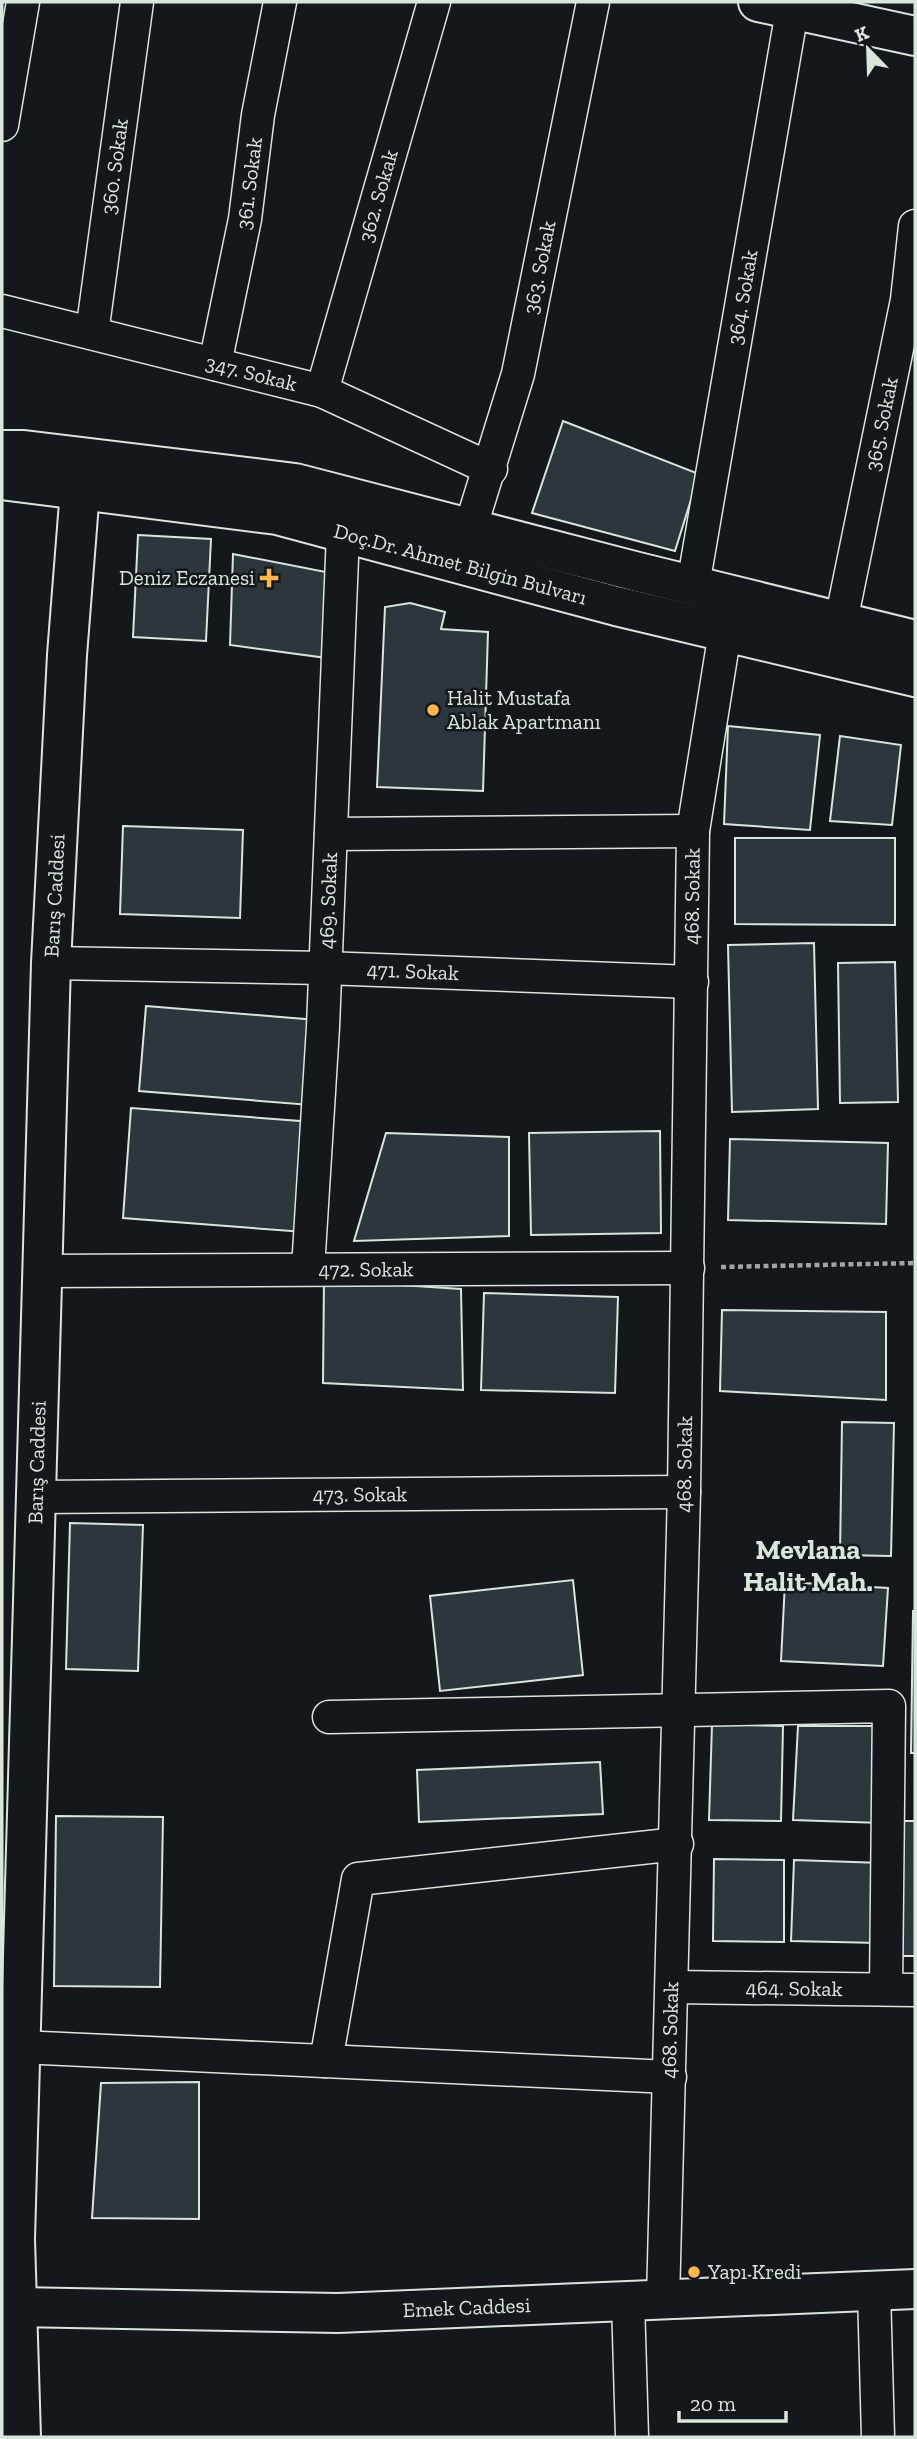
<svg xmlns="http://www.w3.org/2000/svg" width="917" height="2439" font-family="'Zilla Slab',serif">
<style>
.building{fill:#2c363c;stroke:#d8e6dc;stroke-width:2}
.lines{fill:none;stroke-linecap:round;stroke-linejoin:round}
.street-casing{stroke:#d8e6dc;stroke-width:35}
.secondary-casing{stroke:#d8e6dc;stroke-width:42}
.path{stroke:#9da8a2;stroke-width:4.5;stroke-dasharray:5 3.5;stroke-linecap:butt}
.street{stroke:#14181c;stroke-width:32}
.secondary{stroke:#14181c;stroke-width:38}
.poi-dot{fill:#ffb74d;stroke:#14181c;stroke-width:2.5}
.labels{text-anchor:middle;stroke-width:5;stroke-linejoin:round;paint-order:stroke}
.street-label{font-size:21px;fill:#d8e6dc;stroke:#14181c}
.poi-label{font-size:21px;fill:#d8e6dc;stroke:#14181c;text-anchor:start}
.district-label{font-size:28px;font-weight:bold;fill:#d8e6dc;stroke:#14181c}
</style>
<rect width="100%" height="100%" fill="#14181c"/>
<path class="building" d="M563,421L699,474L675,551L532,513Z
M138,535L211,539L206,641L133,637Z
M233,554L331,573L327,658L230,645Z
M410,603L445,612L441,629L488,632L483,791L377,787L385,607Z
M728,726L820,735L810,830L724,824Z
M840,736L901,745L892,825L830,821Z
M123,826L243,830L240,918L120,914Z
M735,838H895V925L735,924Z
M814,943L818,1109L732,1112L728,945Z
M895,962L898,1102L840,1103L838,963Z
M146,1006L317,1020L310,1105L139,1091Z
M131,1108L313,1122L304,1232L123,1218Z
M660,1131L661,1233L531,1235L529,1133Z
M386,1133L509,1137V1236L354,1241Z
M730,1139L888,1143L886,1224L728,1220Z
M324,1280L461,1289L463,1390L323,1383Z
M484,1293L618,1297L615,1393L481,1390Z
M722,1310L886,1312V1400L720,1391Z
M842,1422L894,1423L891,1556L840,1555Z
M70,1523L143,1525L138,1671L66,1669Z
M573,1580L583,1675L440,1691L430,1596Z
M785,1582L888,1588L883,1666L781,1661Z
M913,1611H915V1753H911Z
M712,1724L783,1726L781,1821L709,1820Z
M798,1726H881V1823L793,1820Z
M600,1762L603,1814L419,1822L417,1770Z
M56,1816L163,1817L160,1987L54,1986Z
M899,1821H915V1956H896Z
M714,1859L784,1860V1942L713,1941Z
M794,1860L882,1863L879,1943L791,1941Z
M199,2082V2219L92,2218L101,2083Z"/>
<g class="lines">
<defs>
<g id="street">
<path d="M2,125L23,2"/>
<path id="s1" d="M2,311L322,391L491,469"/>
<path id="s2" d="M92,333L137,2"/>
<path id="s3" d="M215,364L245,219L258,115L280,2"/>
<path id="s4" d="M322,391L434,2"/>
<path id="s5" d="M470,529L518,374L593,2"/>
<path id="s6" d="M693,585L792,11"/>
<path id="s7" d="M841,621L907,300L915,226"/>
<path d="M331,834L693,831"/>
<path id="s8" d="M51,963L325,968L692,982"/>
<path id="s9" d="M308,1269L323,1027L343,533"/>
<path id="s10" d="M42,1271L688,1268"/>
<path id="s11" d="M36,1497L684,1492"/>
<path d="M329,1717L889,1706L886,1989"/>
<path id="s12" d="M672,1987L915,1990"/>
<path d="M20,2047L670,2077"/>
<path d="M326,2061L358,1879L677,1844"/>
<path d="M874,2291L878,2437"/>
<path id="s13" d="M663,2300L684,1492L693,831L725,632"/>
<path d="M628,2301L632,2437"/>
</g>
<g id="secondary">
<path d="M758,2L915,36"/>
<path d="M2,450H24L295,483L638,572L915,640"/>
<path id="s14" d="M2,480L277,515L616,606L915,677"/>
<path id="s15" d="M2,2313L17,2307L338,2313L915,2289"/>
<path id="s16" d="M21,2437L15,2239L51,963L67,655L80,490"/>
</g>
</defs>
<use href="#street" class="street-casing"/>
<use href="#secondary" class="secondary-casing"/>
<path class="path" d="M721,1267L915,1263"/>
<use href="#street" class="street"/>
<use href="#secondary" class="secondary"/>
</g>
<g class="poi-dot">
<path d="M265.5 567.5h7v7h7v7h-7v7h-7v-7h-7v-7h7z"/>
<circle cx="433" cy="710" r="7"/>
<circle cx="694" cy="2272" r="7"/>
</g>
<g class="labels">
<g class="street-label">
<text dy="7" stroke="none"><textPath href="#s2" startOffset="168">360. Sokak</textPath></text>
<text dy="7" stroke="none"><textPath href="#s3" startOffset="184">361. Sokak</textPath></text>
<text dy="7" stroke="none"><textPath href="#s4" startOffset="203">362. Sokak</textPath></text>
<text dy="7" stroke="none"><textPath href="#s5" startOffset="271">363. Sokak</textPath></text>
<text dy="7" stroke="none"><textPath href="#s6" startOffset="292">364. Sokak</textPath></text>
<text dy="7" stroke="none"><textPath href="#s1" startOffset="257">347. Sokak</textPath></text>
<text dy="7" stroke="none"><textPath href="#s7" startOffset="201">365. Sokak</textPath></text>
<text dy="7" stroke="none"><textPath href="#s14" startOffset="467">Doç.Dr. Ahmet Bilgin Bulvarı</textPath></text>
<text dy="7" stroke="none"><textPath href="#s16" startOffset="1542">Barış Caddesi</textPath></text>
<text dy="7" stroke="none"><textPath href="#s13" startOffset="1404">468. Sokak</textPath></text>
<text dy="7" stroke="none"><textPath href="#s9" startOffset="369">469. Sokak</textPath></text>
<text dy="7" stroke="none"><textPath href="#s8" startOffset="362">471. Sokak</textPath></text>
<text dy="7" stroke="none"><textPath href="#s10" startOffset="324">472. Sokak</textPath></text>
<text dy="7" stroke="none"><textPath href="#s16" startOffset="975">Barış Caddesi</textPath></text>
<text dy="7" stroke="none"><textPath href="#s13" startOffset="836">468. Sokak</textPath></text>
<text dy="7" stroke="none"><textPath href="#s11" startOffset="324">473. Sokak</textPath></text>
<text dy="7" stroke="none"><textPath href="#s12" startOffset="122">464. Sokak</textPath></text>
<text dy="7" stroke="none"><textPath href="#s13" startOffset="270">468. Sokak</textPath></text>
<text dy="7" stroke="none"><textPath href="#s15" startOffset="466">Emek Caddesi</textPath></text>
</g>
<g class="poi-label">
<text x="255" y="585" text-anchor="end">Deniz Eczanesi</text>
<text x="447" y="705">Halit Mustafa<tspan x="447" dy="24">Ablak Apartmanı</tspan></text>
<text x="708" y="2279">Yapı Kredi</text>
</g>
<g class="district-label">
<text x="808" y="1559">Mevlana<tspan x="808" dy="32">Halit Mah.</tspan></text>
</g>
</g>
<rect width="917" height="2439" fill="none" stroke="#d8e6dc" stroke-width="7"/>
<g transform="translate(868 49) rotate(337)" stroke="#14181c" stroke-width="5" paint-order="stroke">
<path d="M0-5L12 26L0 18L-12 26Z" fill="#d8e6dc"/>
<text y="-10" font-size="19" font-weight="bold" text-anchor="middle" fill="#d8e6dc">K</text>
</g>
<path d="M679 2411v10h107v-10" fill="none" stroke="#d8e6dc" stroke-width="3.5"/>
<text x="690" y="2411" font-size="21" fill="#d8e6dc" stroke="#14181c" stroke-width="5" paint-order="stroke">20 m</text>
</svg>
